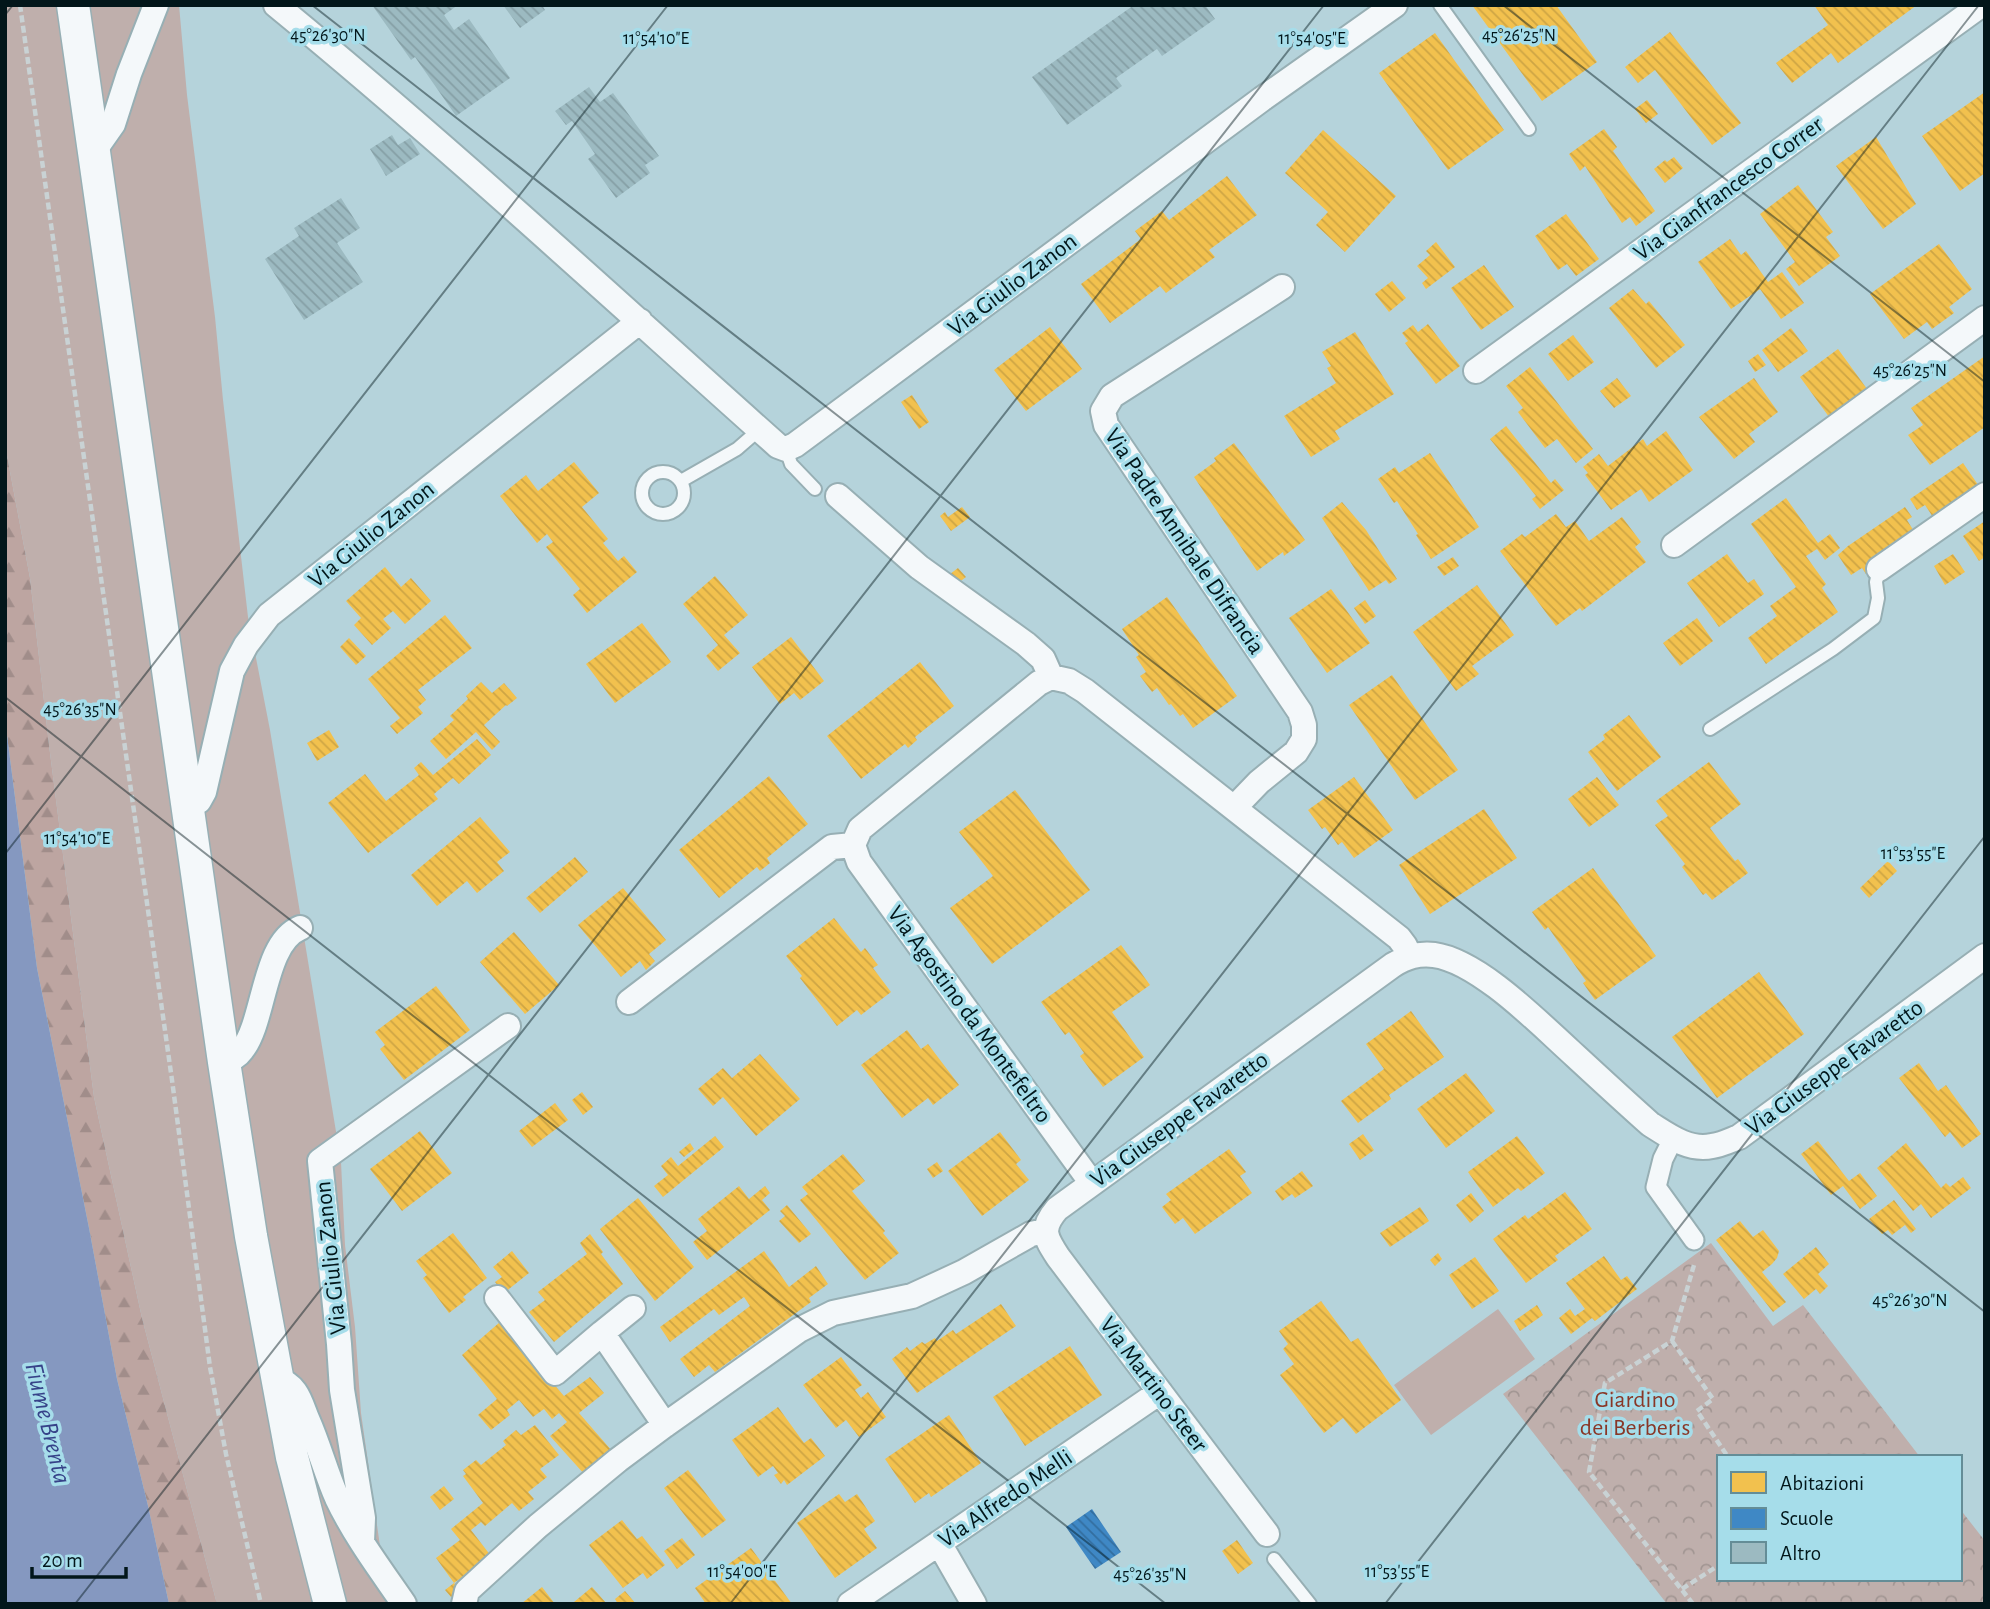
<svg xmlns="http://www.w3.org/2000/svg" width="1990" height="1609" font-family="'Alegreya Sans',sans-serif">
<style>
.grass{fill:#bfafac}
.forest{fill:url(#forest-firs)}
.park{fill:url(#park-crowns)}
.water{fill:#8598c0}
.homes{fill:url(#homes-back-hatch)}
.schools{fill:url(#schools-back-hatch)}
.building{fill:url(#building-back-hatch)}
.lines{fill:none;stroke-linecap:round;stroke-linejoin:round}
.service-casing{stroke:#97afb4;stroke-width:16}
.pedestrian-casing{stroke:#97afb4;stroke-width:23}
.minor-casing{stroke:#97afb4;stroke-width:28}
.tertiary-casing{stroke:#97afb4;stroke-width:35}
.path{stroke:#c9d2d4;stroke-width:4.5;stroke-dasharray:7 3.5;stroke-linecap:butt}
.service{stroke:#f4f8fa;stroke-width:12}
.pedestrian{stroke:#f4f8fa;stroke-width:19}
.minor{stroke:#f4f8fa;stroke-width:24}
.tertiary{stroke:#f4f8fa;stroke-width:32}
.ticks{fill:none;stroke:#02161a;stroke-width:2;stroke-opacity:0.45}
.labels{text-anchor:middle;stroke-width:7;stroke-linejoin:round;paint-order:stroke}
.street-label{font-size:24px;fill:#02161a;stroke:#a6ddea}
.park-label{font-size:24px;fill:#893727;stroke:#a6ddea}
.water-label{font-size:26px;font-style:italic;fill:#364288;stroke:#a6ddea}
.ticks-label{font-size:18px;text-anchor:middle;fill:#02161a;stroke:#a6ddea;stroke-width:7;stroke-linejoin:round;paint-order:stroke}
</style>
<defs>
<pattern id="forest-firs" width="22" height="20" patternUnits="userSpaceOnUse" patternTransform="scale(1.75)"><rect width="22" height="20" fill="#bda5a1"/><path d="M5 1l3.5 6h-7zM16 11l3.5 6h-7z" fill="#a18d8a"/></pattern>
<pattern id="park-crowns" width="20" height="18" patternUnits="userSpaceOnUse" patternTransform="scale(1.75)"><rect width="20" height="18" fill="#bfafac"/><path d="M2 6a3 3 0 1 1 6 0M12 15a3 3 0 1 1 6 0" fill="none" stroke="#a29693"/></pattern>
<pattern id="homes-back-hatch" width="6" height="6" patternUnits="userSpaceOnUse" patternTransform="scale(1.75)"><rect width="6" height="6" fill="#f2c14e"/><path d="M-1 5l2 2M0 0l6 6M5-1l2 2" fill="none" stroke="#cea544"/></pattern>
<pattern id="schools-back-hatch" width="6" height="6" patternUnits="userSpaceOnUse" patternTransform="scale(1.75)"><rect width="6" height="6" fill="#3f88c5"/><path d="M-1 5l2 2M0 0l6 6M5-1l2 2" fill="none" stroke="#336e9f"/></pattern>
<pattern id="building-back-hatch" width="6" height="6" patternUnits="userSpaceOnUse" patternTransform="scale(1.75)"><rect width="6" height="6" fill="#9cbac1"/><path d="M-1 5l2 2M0 0l6 6M5-1l2 2" fill="none" stroke="#859fa5"/></pattern>
</defs>
<rect width="100%" height="100%" fill="#b5d3db"/>
<path class="grass" d="M5,5H179L187,95L215,317L223,400L248,617L270,730L341,1162L345,1245L355,1327L361,1413L380,1546L399,1604H217L142,1318L94,1097L49,745L30,578L5,445Z
M1498,1309L1535,1359L1431,1435L1394,1385Z"/>
<path class="forest" d="M5,445L30,578L49,745L94,1097L142,1318L217,1604H169L148,1506L117,1379L89,1228L37,968L5,720Z"/>
<path class="park" d="M1711,1243L1773,1326L1803,1305L1920,1457H1719V1579H1960V1509L1985,1541V1604H1667L1503,1394Z"/>
<path class="water" d="M5,720L37,968L89,1228L117,1379L148,1506L169,1604H5Z"/>
<path class="homes" d="M1472,5H1556L1597,62L1542,101Z
M1814,5H1917L1838,63L1831,53L1792,83L1776,63L1828,25Z
M1670,32L1741,123L1712,145L1655,70L1638,83L1625,67Z
M1435,33L1504,130L1448,170L1379,73Z
M1985,92V173L1960,191L1922,136Z
M1647,100L1658,114L1646,123L1635,109Z
M1604,129L1617,147L1613,151L1655,211L1636,226L1630,217L1622,223L1585,166L1580,171L1569,154Z
M1323,130L1396,196L1345,252L1316,225L1328,212L1285,173Z
M1876,137L1916,204L1883,229L1836,166Z
M1674,157L1683,168L1665,183L1654,169L1665,160L1667,162Z
M1227,176L1257,215L1209,250L1215,257L1166,293L1160,286L1110,323L1081,284L1141,239L1135,231L1162,211L1169,220Z
M1798,185L1833,232L1826,237L1840,256L1799,286L1786,269L1795,262L1760,214Z
M1566,214L1599,259L1576,276L1567,264L1558,270L1535,236Z
M1730,239L1741,255L1746,251L1768,282L1782,272L1804,303L1781,319L1760,289L1731,309L1698,262Z
M1436,242L1455,267L1426,289L1422,283L1428,278L1417,266L1430,255L1426,251Z
M1939,244L1972,289L1949,307L1954,313L1932,329L1927,322L1904,339L1870,294Z
M1484,265L1514,307L1481,330L1451,288Z
M1392,281L1406,298L1389,312L1375,294Z
M1633,289L1646,304L1649,301L1685,345L1656,368L1609,308Z
M1428,324L1460,366L1436,384L1405,343L1408,341L1402,333L1413,325L1418,332Z
M1050,327L1082,369L1026,411L994,370Z
M1791,328L1808,351L1778,372L1762,350Z
M1355,332L1394,394L1335,431L1340,439L1311,457L1284,416L1336,383L1327,368L1331,366L1322,352Z
M1573,335L1594,362L1568,381L1548,354Z
M1838,349L1870,393L1832,421L1800,377Z
M1758,354L1766,365L1755,372L1748,361Z
M1985,356V427L1930,465L1908,435L1923,425L1911,408Z
M1530,367L1593,449L1576,463L1557,439L1545,448L1518,412L1523,408L1506,386Z
M1617,378L1631,396L1614,408L1600,391Z
M1754,378L1778,412L1749,434L1755,442L1734,459L1699,417Z
M912,395L929,422L919,429L901,402Z
M1506,426L1551,483L1555,479L1564,490L1540,509L1532,499L1536,496L1490,439Z
M1666,431L1693,470L1649,502L1641,489L1611,510L1585,475L1588,473L1583,467L1599,454L1608,466L1643,439L1647,446Z
M1234,443L1305,540L1284,556L1283,552L1257,571L1194,477L1216,461L1214,458Z
M1430,453L1479,527L1431,559L1416,535L1418,534L1397,501L1394,503L1378,479L1395,467L1399,473Z
M574,462L599,493L582,507L608,539L603,543L618,561L624,556L637,572L587,613L573,595L580,589L546,547L553,542L547,534L537,543L500,496L526,475L538,491Z
M1963,463L1983,492L1937,523L1925,505L1917,510L1910,499Z
M1786,498L1818,543L1830,534L1840,548L1825,560L1817,549L1806,556L1826,584L1822,588L1838,612L1766,664L1748,638L1777,616L1770,606L1796,587L1751,524Z
M1342,502L1366,530L1397,579L1389,584L1386,580L1369,591L1322,518Z
M962,507L970,517L951,531L940,516L945,512L948,517Z
M1905,507L1912,517L1907,520L1918,538L1866,574L1862,568L1851,575L1838,555L1848,546Z
M1556,514L1566,527L1575,521L1589,541L1622,517L1641,542L1635,547L1646,562L1582,611L1580,608L1556,626L1500,551L1522,534L1525,537Z
M1985,521V557L1979,561L1963,536Z
M1727,554L1748,583L1754,579L1764,594L1719,627L1687,583Z
M1953,554L1965,572L1945,585L1934,566Z
M1453,557L1459,566L1444,576L1437,567Z
M385,567L401,587L411,578L431,601L405,624L393,611L383,619L391,628L372,645L354,625L361,618L346,601Z
M958,568L966,577L954,586L946,577Z
M715,576L748,615L724,635L740,653L718,671L706,656L718,645L683,604Z
M1477,585L1514,635L1472,666L1479,674L1456,691L1413,632Z
M1331,589L1370,643L1327,673L1289,618Z
M1167,597L1237,696L1193,728L1183,714L1180,716L1171,704L1169,705L1157,688L1152,692L1140,676L1146,672L1136,657L1139,655L1122,629Z
M1365,600L1376,616L1365,624L1354,608Z
M445,615L472,648L418,690L426,700L418,707L423,713L397,734L390,726L400,718L368,679Z
M1697,618L1713,641L1680,666L1663,643Z
M642,623L671,662L615,703L586,664Z
M791,637L824,681L800,700L794,693L780,704L752,667Z
M349,638L366,656L356,665L340,647Z
M920,662L954,706L915,737L917,740L908,748L905,744L861,779L827,736Z
M1392,675L1458,770L1415,800L1349,705Z
M481,682L492,693L504,683L517,698L507,706L506,705L484,725L500,742L492,750L476,732L446,759L430,741L454,720L450,716L468,699L466,696Z
M1629,715L1661,757L1617,791L1588,752L1605,739L1603,735Z
M329,730L339,747L317,761L307,743Z
M477,739L491,755L459,784L453,778L434,794L438,799L368,853L328,803L365,774L386,801L419,775L414,768L421,762L433,775Z
M1709,762L1741,804L1710,828L1735,861L1738,859L1748,873L1712,900L1706,893L1703,895L1682,867L1685,864L1655,825L1668,816L1656,801Z
M769,776L808,824L767,858L770,863L760,871L757,867L719,898L679,850Z
M1354,777L1393,830L1354,858L1342,842L1338,845L1325,827L1322,829L1308,810Z
M1597,777L1619,805L1589,827L1568,799Z
M1015,790L1090,890L992,964L950,908L993,876L959,832Z
M1484,809L1517,858L1430,914L1399,865Z
M480,817L510,852L497,862L504,871L477,893L467,881L437,906L411,875Z
M575,857L588,872L540,913L526,898Z
M1888,861L1897,871L1869,898L1860,888Z
M1593,868L1656,956L1595,1000L1583,983L1586,981L1557,940L1548,927L1545,930L1532,912Z
M623,888L666,940L649,954L655,961L646,970L640,961L621,977L578,925Z
M834,918L861,952L865,948L878,965L873,968L891,992L861,1015L857,1010L837,1026L800,978L802,976L786,956Z
M514,932L559,985L525,1014L480,962Z
M1121,945L1150,985L1112,1012L1144,1057L1103,1087L1080,1056L1084,1053L1069,1032L1065,1035L1041,1002Z
M1759,972L1804,1034L1717,1098L1672,1037Z
M436,986L470,1030L404,1080L380,1049L385,1045L375,1032Z
M1411,1011L1444,1057L1389,1095L1391,1099L1358,1123L1341,1101L1384,1069L1366,1044Z
M907,1030L921,1049L928,1044L959,1085L933,1105L928,1098L902,1118L861,1065Z
M760,1054L800,1099L756,1136L723,1097L713,1106L698,1089L723,1068L732,1078Z
M1919,1063L1938,1091L1946,1085L1981,1134L1962,1148L1950,1132L1945,1137L1899,1078Z
M1466,1073L1495,1111L1446,1148L1417,1109Z
M582,1092L593,1107L583,1115L572,1100Z
M555,1103L568,1120L532,1147L519,1131Z
M420,1131L452,1173L402,1211L370,1169Z
M1000,1132L1021,1160L1016,1164L1029,1180L982,1216L948,1171Z
M1363,1134L1374,1150L1360,1160L1349,1144Z
M715,1136L724,1147L663,1197L654,1186L668,1175L661,1166L671,1157L678,1166Z
M1517,1136L1545,1173L1521,1191L1518,1188L1493,1207L1468,1172Z
M1818,1141L1849,1181L1860,1173L1877,1196L1860,1209L1843,1186L1831,1195L1801,1154Z
M690,1143L694,1149L684,1157L679,1152Z
M1906,1143L1941,1188L1946,1183L1950,1187L1963,1177L1971,1188L1931,1218L1921,1204L1913,1211L1877,1168Z
M1229,1149L1246,1172L1240,1176L1252,1193L1195,1234L1183,1218L1175,1224L1162,1207L1171,1200L1166,1194Z
M843,1154L865,1181L852,1191L885,1231L883,1233L899,1253L865,1280L800,1200L808,1194L802,1187Z
M937,1162L943,1171L933,1178L927,1169Z
M1302,1171L1313,1186L1295,1198L1292,1194L1282,1201L1275,1191Z
M739,1186L749,1199L765,1186L770,1193L762,1200L770,1210L707,1260L693,1242L707,1231L698,1219Z
M1565,1192L1592,1229L1555,1256L1558,1260L1526,1283L1493,1239L1525,1215L1528,1219Z
M1471,1193L1484,1211L1470,1223L1456,1205Z
M638,1198L694,1267L655,1301L600,1229Z
M1894,1200L1916,1229L1911,1233L1905,1225L1892,1235L1888,1230L1882,1234L1869,1219Z
M787,1205L811,1234L799,1243L779,1221L785,1216L780,1211Z
M1420,1207L1429,1221L1390,1247L1380,1233Z
M1740,1221L1753,1237L1763,1230L1779,1251L1777,1258L1772,1264L1762,1272L1786,1302L1773,1312L1716,1240Z
M453,1233L487,1278L463,1297L466,1300L449,1313L423,1278L427,1275L416,1261Z
M590,1234L603,1252L601,1254L623,1284L554,1342L529,1312L545,1300L538,1292L587,1254L580,1243Z
M1816,1247L1829,1264L1818,1274L1828,1286L1820,1294L1816,1289L1804,1299L1783,1274Z
M512,1251L529,1273L504,1293L495,1282L502,1277L493,1267Z
M764,1251L789,1287L816,1266L828,1284L809,1298L811,1302L715,1372L709,1365L694,1377L680,1359L750,1306L744,1297L719,1315L714,1309L670,1342L660,1327Z
M1438,1253L1442,1259L1435,1266L1430,1260Z
M1604,1256L1621,1280L1627,1276L1637,1289L1595,1321L1592,1318L1571,1334L1559,1318L1570,1309L1575,1316L1585,1309L1566,1283Z
M1475,1257L1499,1291L1472,1309L1449,1275Z
M1321,1301L1351,1342L1358,1338L1401,1400L1356,1434L1343,1418L1324,1433L1280,1375L1294,1364L1283,1349L1288,1344L1279,1331Z
M1001,1304L1016,1326L917,1393L892,1359L907,1347L910,1351L922,1342L925,1344L935,1338L937,1341L953,1330L956,1334Z
M1537,1305L1543,1315L1520,1331L1514,1321Z
M500,1322L564,1396L590,1377L604,1393L579,1413L612,1451L585,1475L550,1436L567,1422L559,1413L552,1419L544,1409L533,1417L519,1400L507,1410L510,1415L491,1430L478,1415L497,1399L462,1355Z
M1070,1346L1102,1395L1025,1446L993,1397Z
M841,1357L862,1385L855,1390L861,1398L868,1392L886,1417L859,1437L846,1420L836,1428L803,1385Z
M778,1407L804,1443L811,1438L825,1456L787,1485L784,1480L781,1484L774,1475L778,1473L773,1466L758,1477L732,1440Z
M949,1415L981,1463L931,1497L929,1493L915,1503L885,1459Z
M535,1425L559,1455L540,1469L547,1477L528,1492L534,1499L519,1511L512,1503L485,1526L481,1522L471,1530L491,1556L454,1583L460,1590L451,1597L445,1590L454,1583L436,1558L460,1540L451,1529L483,1503L463,1476L466,1474L463,1470L476,1460L481,1465L506,1445L503,1441L516,1430L521,1435Z
M688,1470L726,1520L702,1538L664,1488Z
M444,1486L454,1499L440,1510L430,1497Z
M839,1494L845,1502L857,1494L875,1521L864,1529L877,1548L835,1578L797,1523Z
M622,1520L637,1539L642,1536L665,1565L647,1579L643,1573L623,1588L589,1545Z
M682,1538L695,1555L677,1569L664,1551Z
M1237,1540L1253,1563L1238,1574L1222,1551Z
M751,1548L792,1604H706L695,1588Z
M542,1587L555,1604H521Z
M592,1587L607,1604H575L574,1602Z
M625,1591L636,1604H618L615,1599Z"/>
<path class="schools" d="M1092,1509L1121,1552L1095,1569L1066,1527Z"/>
<path class="building" d="M372,5H458L444,15L454,30L469,19L510,78L456,116L415,57L411,60Z
M503,5H542L545,10L520,28Z
M1134,5H1205L1215,19L1162,56L1157,49L1116,78L1122,86L1067,125L1032,77Z
M589,87L600,102L613,93L659,156L645,165L650,173L616,198L588,159L595,154L572,121L566,125L555,111Z
M392,135L398,145L410,138L420,154L386,176L370,149Z
M341,198L360,228L337,243L363,282L304,320L265,259L299,236L294,228Z"/>
<g class="lines">
<defs>
<path id="service" d="M1440,5L1529,129
M786,449L791,464L815,489
M642 493a21 21 0 1 1 42 0a21 21 0 1 1-42 0Z
M681,481L737,449L760,429
M1710,729L1833,649L1874,618L1878,598L1876,582L1879,569
M1274,1559L1310,1604"/>
<path id="pedestrian" d="M1673,1139L1663,1159L1656,1187L1694,1240"/>
<path id="minor" d="M276,5C448,146 612,298 778,446L786,449L795,445L1262,99L1395,5
M94,151L113,124L129,74L156,5
M1476,371L1981,5
M838,496L919,567L1026,644L1043,659L1051,677
M1674,545L1985,318
M1879,569L1985,495
M1051,677L1039,683L860,829L853,845L859,862L1091,1182
M1051,677L1069,681L1085,691L1399,938L1405,946L1410,956
M188,803L199,801L204,792L232,671L246,645L269,615L640,321
M1234,808L1259,782L1296,752L1304,739V725L1300,712L1106,425L1103,411L1112,396L1282,287
M629,1002L832,847L853,845
M224,1062C231,1059 237,1057 242,1050C265,1022 263,943 300,928
M497,1298L555,1373L602,1333
M633,1308L602,1333L665,1425
M277,1379C298,1386 300,1402 308,1421C319,1446 326,1473 337,1498C355,1536 380,1569 404,1604
M1267,1534L1058,1257C1045,1237 1040,1229 1057,1209L1393,965C1406,957 1418,953 1434,955C1478,961 1537,1021 1570,1051C1596,1075 1623,1100 1650,1124C1669,1136 1689,1151 1712,1146C1721,1145 1731,1140 1739,1137L1985,956
M362,1542L363,1518L342,1390L339,1344L320,1161L508,1026
M939,1543L974,1604
M464,1604L467,1591L538,1526L618,1460L665,1425L799,1330L833,1313L912,1296L964,1272L1031,1234L1045,1231
M850,1604L1160,1392"/>
<path id="tertiary" d="M73,5L224,1062L251,1236L292,1457L330,1604"/>
</defs>
<use href="#service" class="service-casing"/>
<use href="#pedestrian" class="pedestrian-casing"/>
<use href="#minor" class="minor-casing"/>
<use href="#tertiary" class="tertiary-casing"/>
<path class="path" d="M20,5L172,1080L210,1367L226,1454L261,1604
M1672,1341L1713,1399L1697,1411L1728,1457
M1682,1589L1719,1565
M1693,1604L1589,1472L1605,1383L1672,1341L1694,1265"/>
<use href="#service" class="service"/>
<use href="#pedestrian" class="pedestrian"/>
<use href="#minor" class="minor"/>
<use href="#tertiary" class="tertiary"/>
</g>
<path class="ticks" d="M312,5L1985,1312M1503,5L1985,382M5,15L13,5M5,697L1166,1604M5,854L668,5M75,1604L1324,5M730,1604L1979,5M1385,1604L1985,836"/>
<g class="labels">
<g class="street-label">
<text transform="translate(1728 188) rotate(-36)" y="8">Via Gianfrancesco Correr</text>
<text transform="translate(1012 284) rotate(-37)" y="8">Via Giulio Zanon</text>
<text transform="translate(371 534) rotate(-39)" y="8">Via Giulio Zanon</text>
<text transform="translate(1185 541) rotate(56)" y="8">Via Padre Annibale Difrancia</text>
<text transform="translate(970 1014) rotate(54)" y="8">Via Agostino da Montefeltro</text>
<text transform="translate(1834 1067) rotate(-36)" y="8">Via Giuseppe Favaretto</text>
<text transform="translate(1179 1119) rotate(-36)" y="8">Via Giuseppe Favaretto</text>
<text transform="translate(330 1258) rotate(-96)" y="8">Via Giulio Zanon</text>
<text transform="translate(1154 1384) rotate(53)" y="8">Via Martino Steer</text>
<text transform="translate(1005 1498) rotate(-34)" y="8">Via Alfredo Melli</text>
</g>
<g class="park-label">
<text x="1635" y="1407">Giardino<tspan x="1635" dy="28">dei Berberis</tspan></text>
</g>
<g class="water-label">
<text transform="translate(49 1423) rotate(76)" y="9">Fiume Brenta</text>
</g>
</g>
<g class="ticks-label">
<text x="328" y="41">45°26'30"N</text>
<text x="1519" y="41">45°26'25"N</text>
<text x="656" y="44">11°54'10"E</text>
<text x="1312" y="44">11°54'05"E</text>
<text x="1910" y="376">45°26'25"N</text>
<text x="80" y="715">45°26'35"N</text>
<text x="77" y="844">11°54'10"E</text>
<text x="1913" y="859">11°53'55"E</text>
<text x="1910" y="1306">45°26'30"N</text>
<text x="742" y="1577">11°54'00"E</text>
<text x="1397" y="1577">11°53'55"E</text>
<text x="1150" y="1580">45°26'35"N</text>
</g>
<rect width="1990" height="1609" fill="none" stroke="#02161a" stroke-width="14"/>
<rect x="1717" y="1455" width="245" height="126" fill="#a6ddea" stroke="#648d97" stroke-width="2"/>
<rect x="1731" y="1472" width="35" height="21" fill="#f2c14e" stroke="#648d97" stroke-width="2"/>
<text x="1780" y="1490" font-size="21" fill="#02161a">Abitazioni</text>
<rect x="1731" y="1508" width="35" height="21" fill="#3f88c5" stroke="#648d97" stroke-width="2"/>
<text x="1780" y="1525" font-size="21" fill="#02161a">Scuole</text>
<rect x="1731" y="1542" width="35" height="21" fill="#9cbac1" stroke="#648d97" stroke-width="2"/>
<text x="1780" y="1560" font-size="21" fill="#02161a">Altro</text>
<path d="M32 1567v10h94v-10" fill="none" stroke="#02161a" stroke-width="3.5"/>
<text x="42" y="1567" font-size="21" fill="#02161a" stroke="#a6ddea" stroke-width="5" paint-order="stroke">20 m</text>
</svg>
